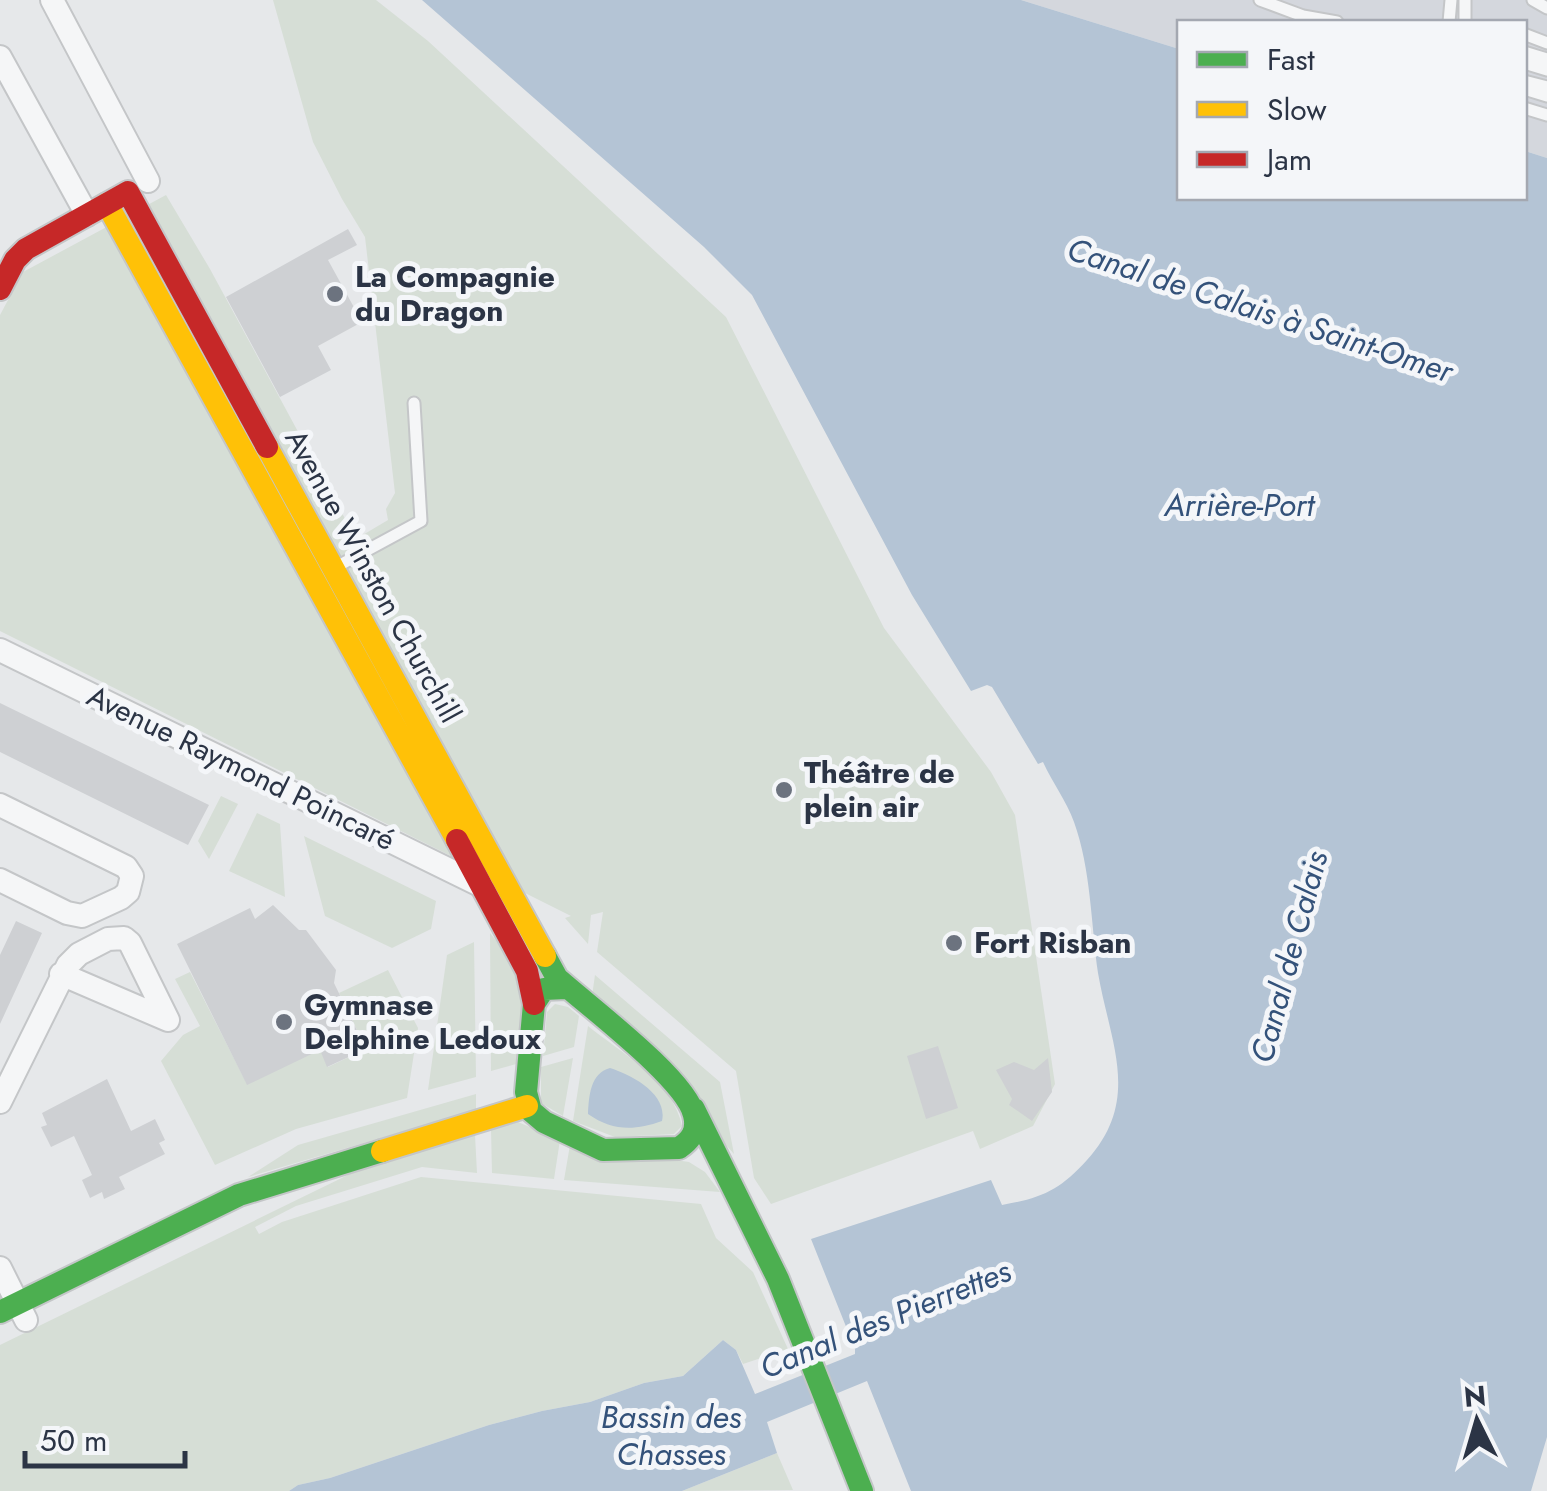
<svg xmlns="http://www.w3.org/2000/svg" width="1547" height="1491" font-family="Jost,sans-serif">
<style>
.built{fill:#d4d7dd}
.green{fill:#d6ded6}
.water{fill:#b4c4d5}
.building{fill:#ced0d3}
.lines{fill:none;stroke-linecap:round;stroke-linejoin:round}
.lane-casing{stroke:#c4c6c8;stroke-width:15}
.street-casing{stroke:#c4c6c8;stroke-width:26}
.fast-casing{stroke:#c4c6c8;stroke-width:26}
.slow-casing{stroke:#c4c6c8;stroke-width:26}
.jam-casing{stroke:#c4c6c8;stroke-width:26}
.lane{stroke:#f5f6f7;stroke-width:11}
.street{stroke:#f5f6f7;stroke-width:22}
.fast{stroke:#4caf50;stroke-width:22}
.slow{stroke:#ffc107;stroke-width:22}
.jam{stroke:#c62828;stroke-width:22}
.poi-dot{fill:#6c737f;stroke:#f4f6f9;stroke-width:4}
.labels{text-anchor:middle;stroke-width:10;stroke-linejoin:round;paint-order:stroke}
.poi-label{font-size:30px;font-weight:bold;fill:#2b3445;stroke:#f4f6f9;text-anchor:start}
.street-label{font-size:30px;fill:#2b3445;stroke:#f4f6f9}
.water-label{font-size:32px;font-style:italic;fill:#34527a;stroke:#f4f6f9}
</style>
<rect width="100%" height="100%" fill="#e6e8ea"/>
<path class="built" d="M1021,0H1547V158L1525,151L1524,22H1180L1179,49Z"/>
<path class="green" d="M273,0H376L428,41L726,317L884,628L991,772L1015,815L1055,1084L1033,1126L980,1149L973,1131L771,1204L754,1178L736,1071L597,952L603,912L591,915L588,944L565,918L571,916L0,631V315L23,272L166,195L210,269L356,539L388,520L386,509L395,493L365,237L342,199L313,142Z
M221,796L238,804L209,859L198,841Z
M257,813L280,824L285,897L229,871Z
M304,836L436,901L431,929L392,948L325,916Z
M490,933L522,973L520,1063L491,1071Z
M474,942L476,1077L428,1090L447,955Z
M388,970L418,1028L407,1098L296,1129L215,1165L161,1061L183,1035L200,1026L175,979L190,972L247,1084L320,1049L328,1067L366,1049L339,993Z
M595,975L720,1082L734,1154L592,996Z
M555,1004L568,1007L579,1016L574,1047L543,1056L547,1012Z
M588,1026C620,1052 674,1082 682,1126L674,1134L615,1137L573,1121Z
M573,1058L563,1116L541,1103V1067Z
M476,1094V1110L248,1177L298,1145Z
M518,1122L560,1140L554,1179L492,1173L491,1130Z
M475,1135L477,1173L422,1167L296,1206L255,1227L259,1234L282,1222L421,1177L701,1204L716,1238L753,1272L788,1349L743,1364L736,1350L723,1340L683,1376L644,1383L590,1402L542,1411L489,1425L330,1478L298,1485L289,1491H0V1345L354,1172Z
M570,1145L689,1162L705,1172L720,1192L564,1180Z
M777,1453L793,1490L682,1491Z"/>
<path class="water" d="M422,0H1021L1179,49L1180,198H1524L1525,151L1547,158V1437L1531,1491H911L867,1381L767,1422L777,1453L682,1491H289L298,1485L330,1478L489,1425L542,1411L590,1402L644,1383L683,1376L723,1340L736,1350L755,1394L855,1354V1349L811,1239L991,1180L1002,1205C1042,1198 1060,1190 1087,1160C1142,1099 1110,1043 1098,973C1091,924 1091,869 1074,822C1066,800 1053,784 1043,762L1038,764L992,687L987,685L971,691L912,595L752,295L704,247Z
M610,1068C632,1075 668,1094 662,1121C634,1131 612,1131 588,1114C589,1097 590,1073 610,1068Z"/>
<path class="building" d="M348,229L357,245L328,260L362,322L318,346L331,370L280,397L226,297Z
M0,703L209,805L188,845L0,752Z
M273,905L299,930H306L336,970L334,983L366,1049L327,1067L320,1050L247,1085L177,944L250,908L255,919Z
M16,921L42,933L0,1024V955Z
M938,1046L958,1108L926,1119L907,1056Z
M1048,1058L1052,1092L1032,1121L1009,1105L1012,1099L996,1070L1014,1062L1034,1070Z
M107,1079L131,1131L155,1119L165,1140L159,1143L165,1154L119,1177L125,1189L104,1199L102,1192L90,1198L82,1180L92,1175L74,1136L51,1147L41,1127L47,1125L42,1113Z"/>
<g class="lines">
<defs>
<path id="lane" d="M1260,0L1303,16L1337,22
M1533,0L1547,8
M1449,22L1451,0
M1465,22V0
M1524,34L1547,43
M1524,52L1547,59
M1524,63L1547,70
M1524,81L1547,87
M1524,89L1547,96
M1524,108L1547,115
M338,566L421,521L414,403"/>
<path id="street" d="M52,0L148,181
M0,57L87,215
M0,650L482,886
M0,805L126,867L132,876L128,892L121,898L82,916L67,913L0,880
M0,1102L68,965L79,954L108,939L124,938L130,943L168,1020L61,974
M0,1268L26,1320"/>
<path id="fast" d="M545,956L557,978C588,1006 686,1079 694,1115C698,1131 691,1140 679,1148L603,1150L544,1122L531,1111L526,1092L534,1004L544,989L566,988
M694,1109L778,1279L862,1491
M0,1312L239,1195L382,1151"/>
<path id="slow" d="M107,204L457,840
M267,447L545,956
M382,1151L527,1106"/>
<path id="jam" d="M0,289L15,260L26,249L128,192L267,447
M457,840L527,971L534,1004"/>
</defs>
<use href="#lane" class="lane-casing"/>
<use href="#street" class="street-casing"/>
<use href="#fast" class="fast-casing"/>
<use href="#slow" class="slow-casing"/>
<use href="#jam" class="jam-casing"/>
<use href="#lane" class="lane"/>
<use href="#street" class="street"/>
<use href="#fast" class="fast"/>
<use href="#slow" class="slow"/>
<use href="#jam" class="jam"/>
</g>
<g class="poi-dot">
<circle cx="335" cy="294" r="10"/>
<circle cx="784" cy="790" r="10"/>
<circle cx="954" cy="943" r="10"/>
<circle cx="284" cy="1022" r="10"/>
</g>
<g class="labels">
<g class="poi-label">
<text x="355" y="287">La Compagnie<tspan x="355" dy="34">du Dragon</tspan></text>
<text x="804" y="783">Théâtre de<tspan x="804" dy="34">plein air</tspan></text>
<text x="974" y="953">Fort Risban</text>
<text x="304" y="1015">Gymnase<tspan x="304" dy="34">Delphine Ledoux</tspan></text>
</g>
<g class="street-label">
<text transform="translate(373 576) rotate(61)" y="10">Avenue Winston Churchill</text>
<text transform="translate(241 768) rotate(26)" y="10">Avenue Raymond Poincaré</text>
</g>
<g class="water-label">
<text transform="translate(1260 310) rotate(18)" y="11">Canal de Calais à Saint-Omer</text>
<text x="1239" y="516">Arrière-Port</text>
<text transform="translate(1289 957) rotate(-75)" y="11">Canal de Calais</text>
<text transform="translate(885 1319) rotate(-22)" y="11">Canal des Pierrettes</text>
<text x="671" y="1428">Bassin des<tspan x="671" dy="37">Chasses</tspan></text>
</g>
</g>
<rect x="1177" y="20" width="350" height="180" fill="#f4f6f9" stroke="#a4a8b1" stroke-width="2.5"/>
<rect x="1197" y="52" width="50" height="15" fill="#4caf50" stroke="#a4a8b1" stroke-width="2.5"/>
<text x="1267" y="70" font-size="30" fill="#2b3445">Fast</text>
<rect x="1197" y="102" width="50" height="15" fill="#ffc107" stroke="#a4a8b1" stroke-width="2.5"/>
<text x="1267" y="120" font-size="30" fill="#2b3445">Slow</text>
<rect x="1197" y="152" width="50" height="15" fill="#c62828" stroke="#a4a8b1" stroke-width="2.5"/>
<text x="1267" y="170" font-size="30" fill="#2b3445">Jam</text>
<g transform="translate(1477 1421) rotate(355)" stroke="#f4f6f9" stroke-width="8" paint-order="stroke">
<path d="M0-8L18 38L0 25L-18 38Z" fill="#2b3445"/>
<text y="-15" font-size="28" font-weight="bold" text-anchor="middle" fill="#2b3445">N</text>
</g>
<path d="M25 1451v15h160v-15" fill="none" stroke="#2b3445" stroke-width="5"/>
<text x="40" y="1451" font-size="30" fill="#2b3445" stroke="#f4f6f9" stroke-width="8" paint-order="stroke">50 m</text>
</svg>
